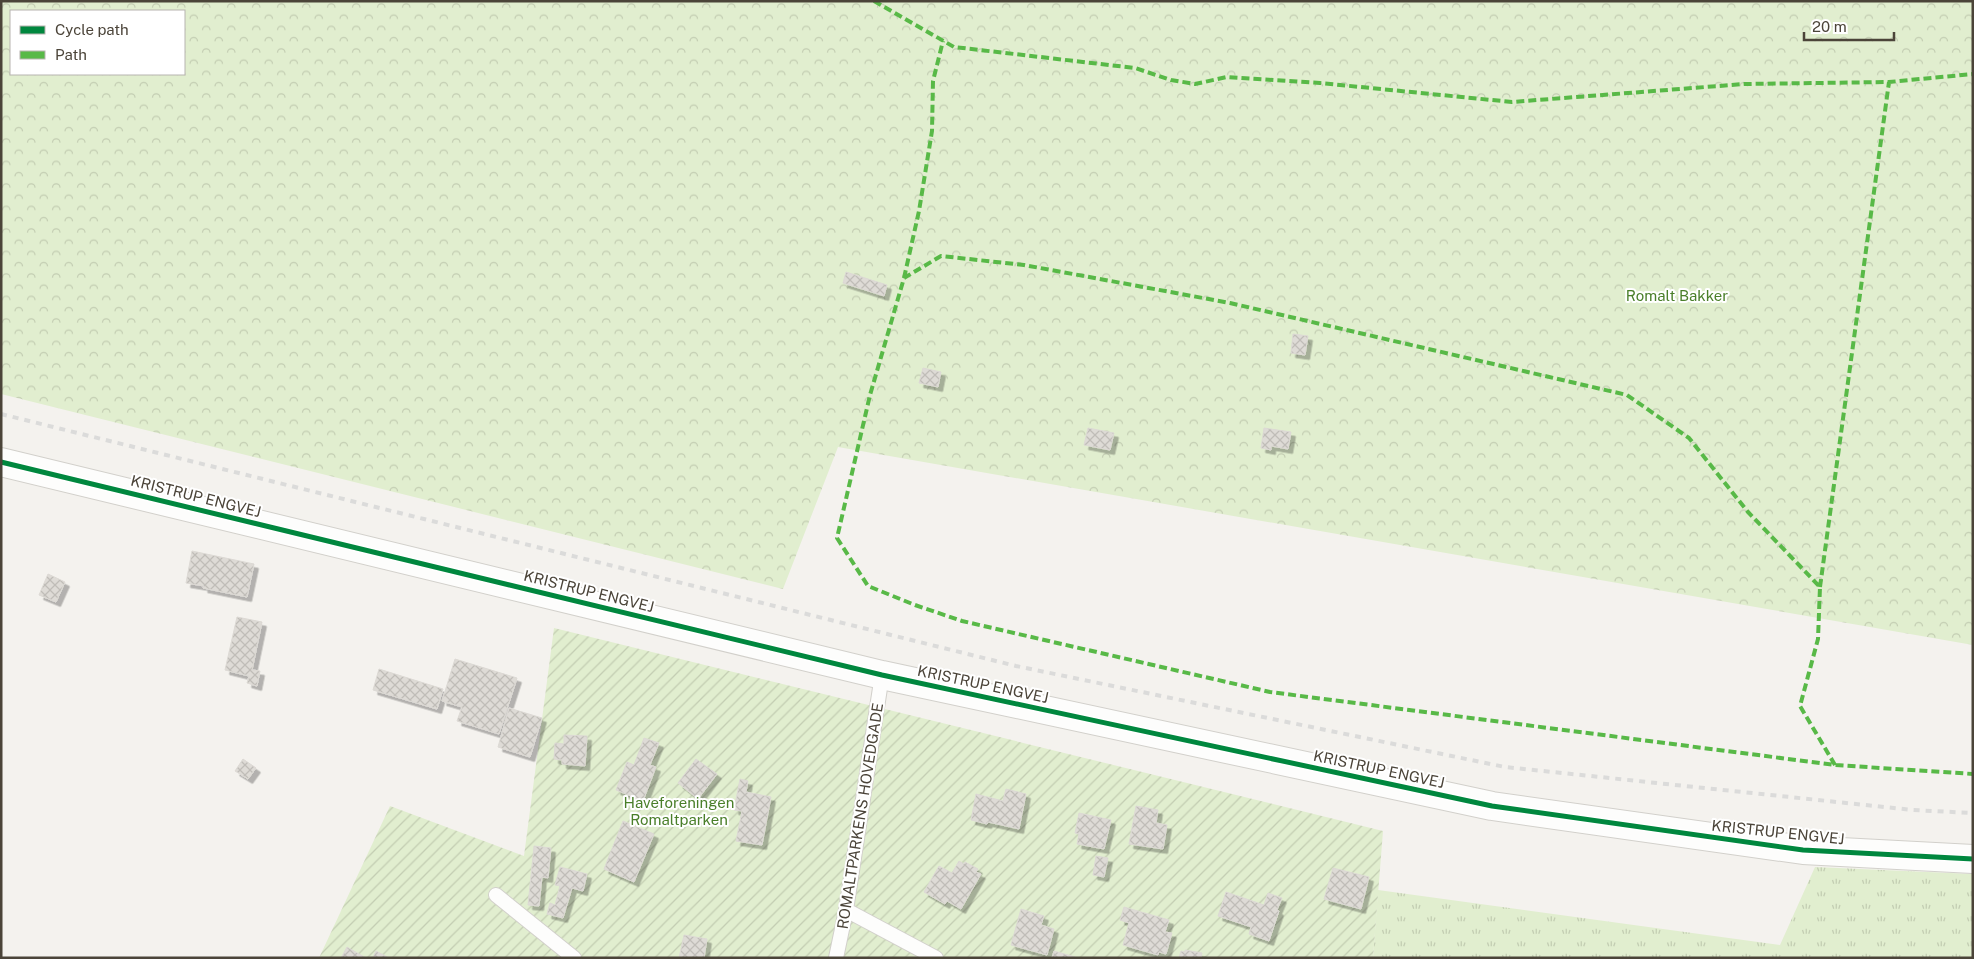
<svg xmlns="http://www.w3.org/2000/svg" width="1974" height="959" viewBox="0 0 1974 959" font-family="'Public Sans',sans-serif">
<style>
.grass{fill:url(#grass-tufts)}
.forest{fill:url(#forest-crowns);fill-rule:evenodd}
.garden{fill:url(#garden-furrows)}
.building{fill:url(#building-cross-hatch);stroke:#dcd9d4;filter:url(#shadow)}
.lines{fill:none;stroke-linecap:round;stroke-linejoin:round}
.service-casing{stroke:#d2d0cb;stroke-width:16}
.minor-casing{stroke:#d2d0cb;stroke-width:30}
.service{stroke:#fdfdfc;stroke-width:14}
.minor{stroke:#fdfdfc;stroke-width:28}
.rail{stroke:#dbdbda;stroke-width:4;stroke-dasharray:6 6;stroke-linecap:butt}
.quiet{stroke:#58b947;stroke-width:4;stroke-dasharray:8 4;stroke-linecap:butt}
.cycleway-casing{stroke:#fff;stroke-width:8}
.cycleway{stroke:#00873e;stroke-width:5}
.labels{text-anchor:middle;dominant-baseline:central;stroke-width:4;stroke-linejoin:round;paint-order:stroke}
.park-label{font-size:15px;fill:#4a7f2a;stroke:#fff}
.street-label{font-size:15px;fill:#4b4439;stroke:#fff}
</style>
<defs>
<pattern id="grass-tufts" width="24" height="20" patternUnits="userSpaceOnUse" patternTransform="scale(1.25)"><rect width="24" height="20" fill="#e1eecf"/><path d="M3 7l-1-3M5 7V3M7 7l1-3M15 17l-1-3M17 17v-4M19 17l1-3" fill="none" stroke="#c3cdb2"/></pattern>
<pattern id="forest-crowns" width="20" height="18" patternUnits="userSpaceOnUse" patternTransform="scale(1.25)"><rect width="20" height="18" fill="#e1eecf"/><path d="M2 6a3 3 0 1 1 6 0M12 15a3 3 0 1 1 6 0" fill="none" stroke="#c3cdb2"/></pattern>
<pattern id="garden-furrows" width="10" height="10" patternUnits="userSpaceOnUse" patternTransform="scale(1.25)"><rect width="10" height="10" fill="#e1eecf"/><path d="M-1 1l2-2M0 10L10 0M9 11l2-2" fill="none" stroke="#c3cdb2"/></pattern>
<pattern id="building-cross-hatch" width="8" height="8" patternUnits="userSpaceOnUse" patternTransform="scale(1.25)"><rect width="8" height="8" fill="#dedbd6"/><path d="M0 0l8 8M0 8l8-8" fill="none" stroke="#c0bdb8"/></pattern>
<filter id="shadow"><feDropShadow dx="4.5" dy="4.5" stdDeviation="0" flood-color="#0004"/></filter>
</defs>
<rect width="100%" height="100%" fill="#f4f2ee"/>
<path class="grass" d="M1815 867 1973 874V958H1373L1378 890 1780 945Z"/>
<path class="forest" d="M1 1H1973V645L838 447 783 589 1 394ZM11 11H184V74H11Z"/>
<path class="garden" d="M554 628 1383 831 1373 958H319L390 806 524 856Z"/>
<path class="building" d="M846 272 887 285 884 296 843 283Z
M1293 334 1308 336 1305 355 1291 353Z
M923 368 941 372 938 387 919 383Z
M1088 428 1114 433 1110 450 1084 445Z
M1264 428 1291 432 1288 449 1271 446V450L1261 448Z
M192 551 254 564 247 597 203 588 204 586 186 583Z
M48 574 65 582 56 602 39 595Z
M237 617 262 622 252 670 260 671 257 686 247 683 249 676 225 670Z
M455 659 517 678 499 734 457 721 462 707 442 701Z
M379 669 443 689 437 709 373 690Z
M509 708 542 718 530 757 498 747Z
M564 735 587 736 585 766 562 764V760L554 759 555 743 564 744Z
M644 738 659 743 650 765 656 767 643 801 616 790 627 762 634 765Z
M243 759 256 768 248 779 235 771Z
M696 759 717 774 698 799 678 783Z
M740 779 748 781 746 792 771 797 762 845 736 841 742 811 734 810Z
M1006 789 1026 794 1019 829 988 822 987 824 971 820 976 794 1003 801Z
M1136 806 1158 810 1156 823 1167 825 1163 849 1129 844Z
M1079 813 1111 820 1104 849 1077 844 1079 834 1075 833Z
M623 821 654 834 634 882 604 869Z
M534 846 551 848 548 878 542 877 539 906 528 905Z
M1096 856 1108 858 1104 877 1093 875Z
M959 861 964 864 965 862 978 869 976 872 981 874 961 909 947 901 945 904 924 892 939 866 952 873Z
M560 867 587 874 583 891 572 888 563 918 547 914 550 903 555 905 560 886 555 885Z
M1333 868 1369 877 1361 909 1324 899Z
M1226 892 1264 905 1268 893 1282 898 1277 910 1279 911 1269 941 1249 934 1251 927 1218 916Z
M1124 907 1169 920 1165 932 1172 933 1166 954 1159 952 1158 955 1123 945 1129 923 1120 920Z
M1021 909 1044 916 1041 925 1054 929 1047 955 1011 945Z
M684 935 707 939 704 958H679Z
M347 947 366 958H341Z
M1185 950 1202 953 1201 958H1179L1181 951 1185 952Z
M376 951 389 958H367L373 957Z
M1054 951 1075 957V958H1052Z"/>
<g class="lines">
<g class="service-casing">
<path id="service" d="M496 895 574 958
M846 910 936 958
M836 958 846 910 882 675"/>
</g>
<g class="minor-casing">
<path id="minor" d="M1 462 882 675 1492 806 1803 850 1973 859"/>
</g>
<use href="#service" class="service"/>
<use href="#minor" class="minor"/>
<path class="rail" d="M1 414 1016 666 1505 767 1913 810 1973 813"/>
<path class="quiet" d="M874 1 954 47 1135 68 1171 80 1195 84 1227 77 1320 83 1512 102 1744 84 1889 82 1973 74
M904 278 919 211 932 131 933 81 943 41
M1820 587 1889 82
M1835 765 1800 706 1818 639 1820 587 1748 512 1689 438 1627 395 1230 303 1024 265 941 256 904 278 870 395 837 538 868 586 915 605 962 621 1270 692 1835 765 1973 774"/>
<g class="cycleway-casing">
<path id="cycleway" d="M1 462 882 675 1492 806 1803 850 1973 859"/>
</g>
<use href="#cycleway" class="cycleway"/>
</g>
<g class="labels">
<g class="park-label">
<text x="1677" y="295">Romalt Bakker</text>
<text x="679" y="802">Haveforeningen<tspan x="679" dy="17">Romaltparken</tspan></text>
</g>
<g class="street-label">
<text transform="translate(196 496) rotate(14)">KRISTRUP ENGVEJ</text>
<text transform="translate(589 591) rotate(14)">KRISTRUP ENGVEJ</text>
<text transform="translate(983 684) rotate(12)">KRISTRUP ENGVEJ</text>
<text transform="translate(1379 769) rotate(12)">KRISTRUP ENGVEJ</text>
<text transform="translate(860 816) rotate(-81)">ROMALTPARKENS HOVEDGADE</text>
<text transform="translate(1778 832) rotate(6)">KRISTRUP ENGVEJ</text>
</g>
</g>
<rect width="1974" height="959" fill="none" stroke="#4b4439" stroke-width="5"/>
<rect x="10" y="10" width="175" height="65" fill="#ffffff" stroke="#b7b4b0"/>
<rect x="20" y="26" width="25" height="8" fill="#00873e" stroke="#b7b4b0"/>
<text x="55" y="35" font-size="15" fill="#4b4439">Cycle path</text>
<rect x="20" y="51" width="25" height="8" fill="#58b947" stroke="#b7b4b0"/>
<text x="55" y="60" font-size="15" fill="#4b4439">Path</text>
<path d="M1804 32v8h90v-8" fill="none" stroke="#4b4439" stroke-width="2.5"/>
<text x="1812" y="32" font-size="15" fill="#4b4439" stroke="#ffffff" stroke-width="4" paint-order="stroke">20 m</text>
</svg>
